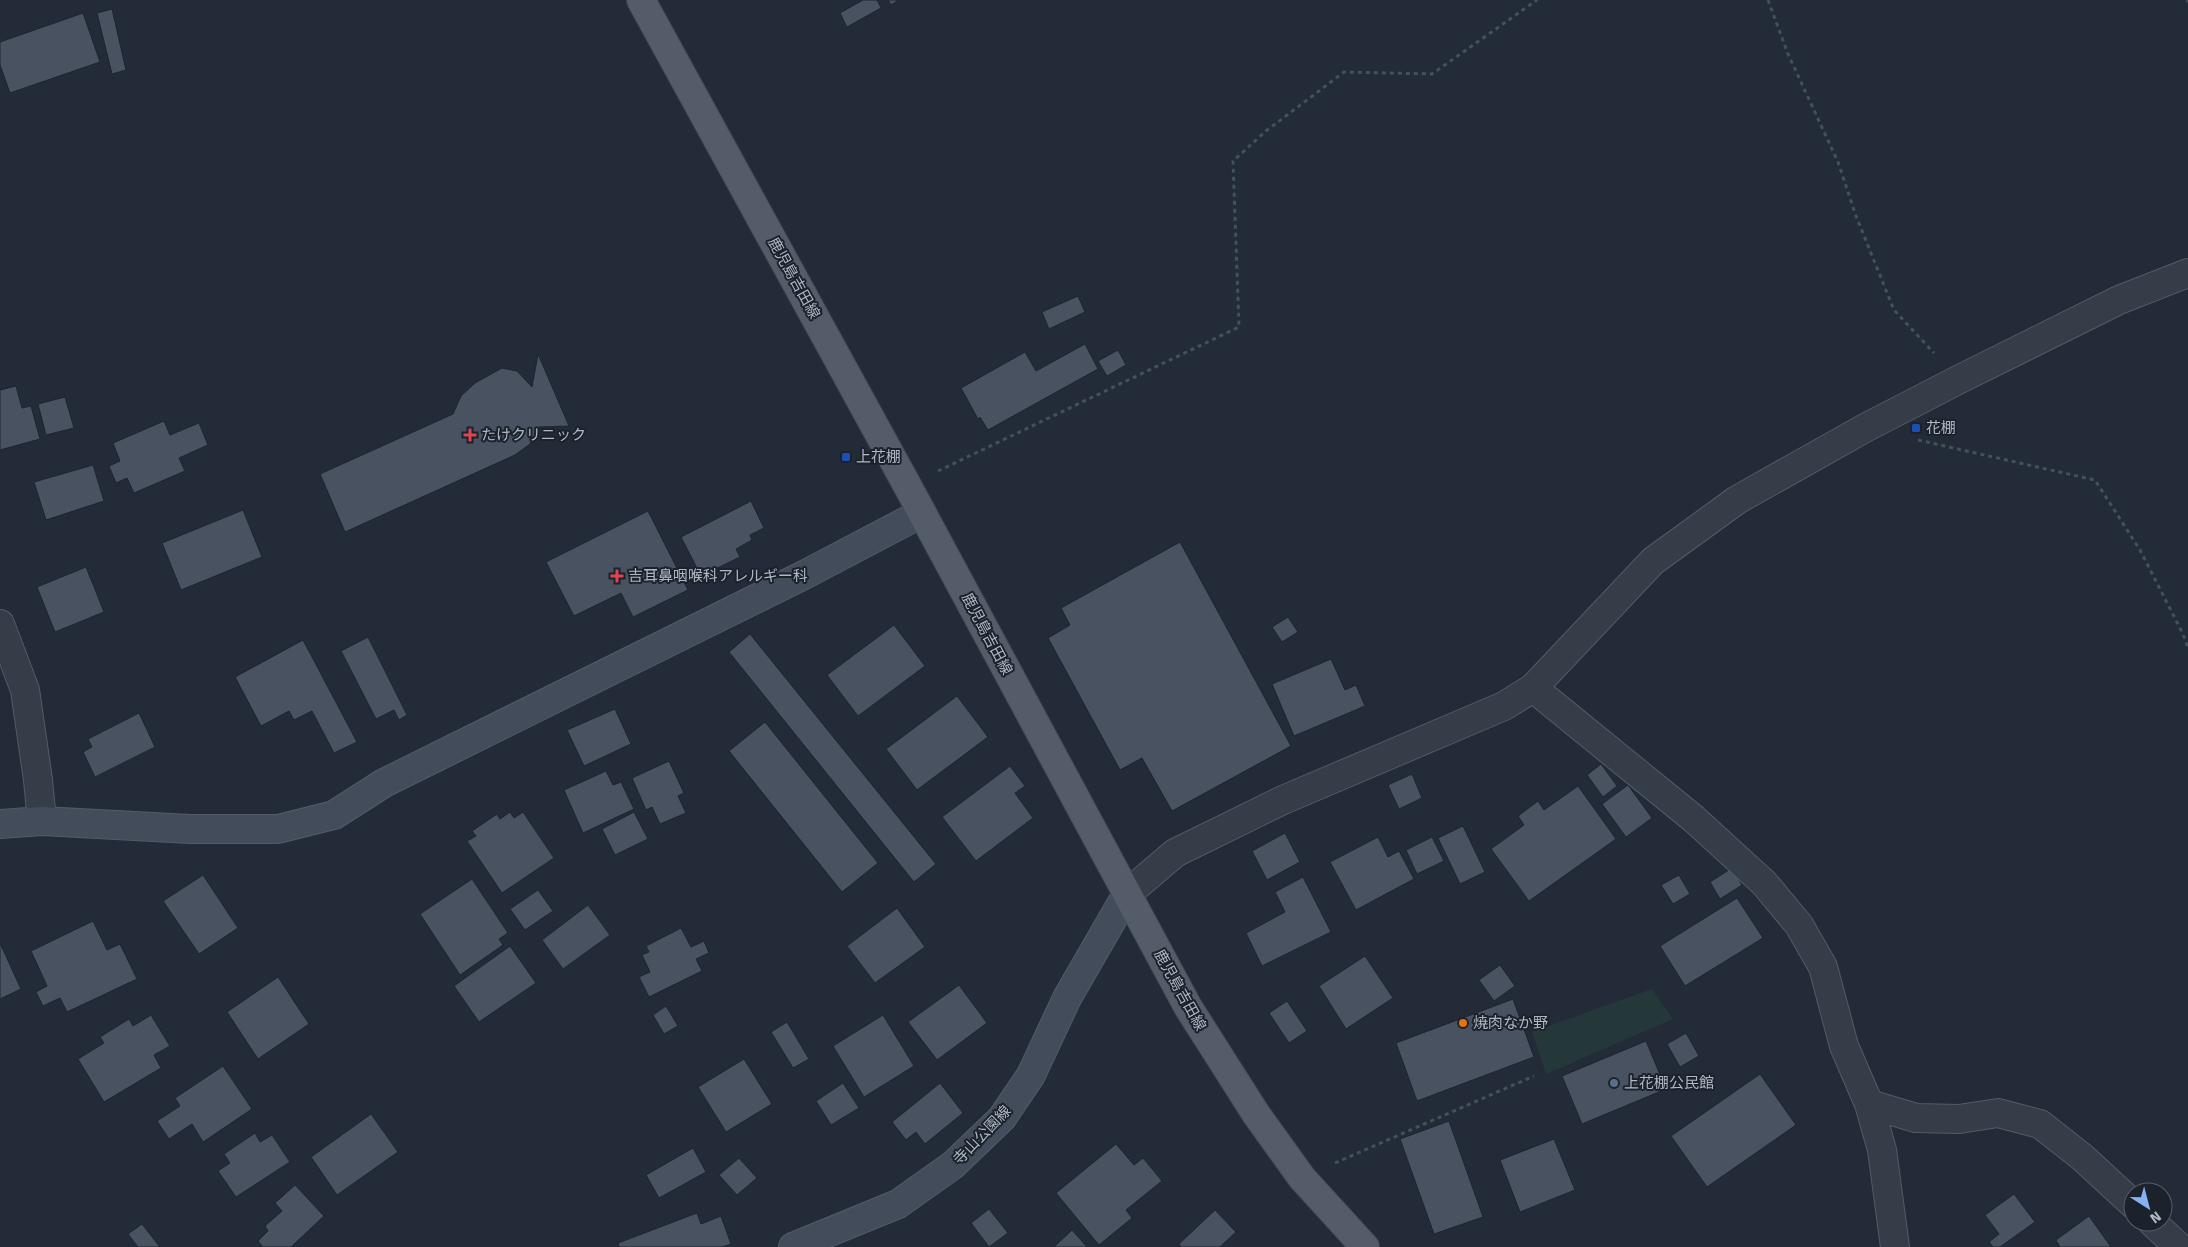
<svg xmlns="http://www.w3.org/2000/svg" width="2188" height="1247" viewBox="0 0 2188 1247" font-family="'Fira Sans','Noto Sans JP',sans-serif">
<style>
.green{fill:#253839}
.building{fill:#485261;stroke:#1d242f}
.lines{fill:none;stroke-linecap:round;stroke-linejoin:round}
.street-casing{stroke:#535b66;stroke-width:30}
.secondary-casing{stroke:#535b66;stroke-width:30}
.primary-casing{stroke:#3f4651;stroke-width:30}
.path{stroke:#415356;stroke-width:3;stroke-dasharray:4 4;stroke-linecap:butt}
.street{stroke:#353d48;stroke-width:28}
.secondary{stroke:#434c5b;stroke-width:28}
.primary{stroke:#535c68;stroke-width:28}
.transit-dot{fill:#1a4fb4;stroke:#1b222c;stroke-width:2}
.health-dot{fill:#e0444e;stroke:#1b222c;stroke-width:2}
.food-dot{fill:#e8710a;stroke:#1b222c;stroke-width:2}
.service-dot{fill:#5c6f8a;stroke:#1b222c;stroke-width:2}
.labels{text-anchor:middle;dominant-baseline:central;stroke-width:4;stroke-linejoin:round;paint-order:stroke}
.street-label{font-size:15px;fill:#b0b8c4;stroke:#1b222c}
.poi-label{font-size:15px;fill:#b0b8c4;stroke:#1b222c;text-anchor:start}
</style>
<rect width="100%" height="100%" fill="#222b37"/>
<path class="green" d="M1652 989 1673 1019 1546 1074 1532 1032Z"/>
<path class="building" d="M863 0H877L881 8 847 27 840 13Z
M888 0H899L891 5Z
M112 9 126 70 112 74 97 13Z
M83 13 100 62 10 93 0 65V42Z
M1078 296 1085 312 1049 329 1042 312Z
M1085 344 1098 369 988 430 980 417 978 419 961 388 1025 352 1036 371Z
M1118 350 1126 365 1107 376 1098 361Z
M538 354 569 426 539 427 530 444 515 455 345 532 320 474 453 414 461 396 475 383 502 368 517 371 532 387Z
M16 386 22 408 31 406 40 439 0 450V390Z
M65 397 74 428 46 435 38 404Z
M164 421 170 435 199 423 208 445 179 458 185 471 134 493 127 478 116 483 109 466 120 461 113 443Z
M93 465 104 501 46 520 34 482Z
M751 501 764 528 750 535 752 540 736 549 740 557 701 576 681 537Z
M243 510 262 557 181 590 162 543Z
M648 511 688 590 633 617 621 593 574 616 546 562Z
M1180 542 1291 746 1172 811 1142 758 1120 770 1048 638 1070 625 1061 608Z
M86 567 104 612 55 632 37 587Z
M1288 617 1298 632 1282 642 1272 627Z
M894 625 925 666 858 716 827 675Z
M750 634 936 864 914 882 729 652Z
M368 637 407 715 399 720 394 710 376 719 341 651Z
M303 640 357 742 334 753 312 711 294 720 289 711 261 726 235 677Z
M1331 659 1345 690 1356 685 1365 706 1294 736 1272 684Z
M957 696 988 737 917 790 886 749Z
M615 709 631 744 584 766 567 730Z
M139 713 155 747 95 777 83 752 92 747 88 739Z
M765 722 878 863 842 892 729 751Z
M669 761 684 793 678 796 686 813 660 824 652 807 646 810 632 778Z
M1601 764 1617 786 1603 797 1587 775Z
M1010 766 1025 786 1015 793 1033 818 976 861 942 817Z
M606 771 613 785 621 782 634 809 583 833 564 790Z
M1412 774 1422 798 1399 809 1388 785Z
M1628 785 1652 818 1626 837 1602 804Z
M1578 786 1616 839 1529 901 1491 849 1524 825 1518 816 1538 801 1544 810Z
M510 812 514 818 523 812 554 858 502 893 467 841 476 836 472 831 497 814 500 819Z
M634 812 648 839 615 855 602 829Z
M1463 826 1485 872 1460 884 1438 838Z
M1285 833 1300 862 1267 880 1252 851Z
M1378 837 1388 857 1399 851 1414 879 1356 910 1330 862Z
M1432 837 1444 861 1417 874 1406 850Z
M1732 868 1742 885 1720 899 1710 882Z
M203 875 238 928 199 954 163 901Z
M1679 875 1690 894 1673 904 1661 885Z
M1303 877 1331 932 1262 966 1246 933 1285 912 1275 892Z
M472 879 508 933 499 939 503 945 460 975 420 914Z
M538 890 553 911 525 930 510 909Z
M1737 898 1763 938 1685 986 1660 946Z
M588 905 610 935 563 969 542 940Z
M897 908 925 947 875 983 847 946Z
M93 921 107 950 120 944 137 979 67 1012 60 998 43 1006 36 992 47 986 31 951Z
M681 928 691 947 704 941 709 953 696 959 702 971 649 997 639 977 650 972 642 955 649 952 646 946Z
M0 943 21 989 0 999Z
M510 946 536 983 479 1022 454 986Z
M1365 956 1393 998 1346 1029 1319 986Z
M1500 965 1515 986 1494 1001 1479 980Z
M278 977 309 1024 258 1059 227 1012Z
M959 985 987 1023 937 1060 908 1022Z
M1513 999 1534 1057 1417 1101 1396 1043Z
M1287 1001 1307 1031 1289 1043 1269 1013Z
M666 1006 678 1026 664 1034 653 1015Z
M151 1015 170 1046 154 1055 161 1068 104 1102 78 1059 104 1043 100 1037 129 1019 133 1026Z
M883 1015 914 1066 864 1097 833 1046Z
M787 1022 809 1059 793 1068 771 1032Z
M1686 1033 1699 1056 1680 1067 1667 1044Z
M1646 1041 1666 1089 1582 1124 1562 1076Z
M744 1059 772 1104 726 1132 698 1087Z
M223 1066 252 1109 203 1142 192 1124 169 1139 157 1121 180 1106 175 1098Z
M1760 1074 1796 1125 1707 1187 1671 1136Z
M843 1083 859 1108 831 1125 816 1101Z
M940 1083 963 1113 925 1144 916 1132 906 1140 892 1122Z
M371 1114 398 1152 337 1195 311 1157Z
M1449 1121 1483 1217 1434 1234 1400 1139Z
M255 1133 260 1142 272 1135 290 1162 236 1197 218 1171 230 1163 224 1154Z
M1554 1139 1575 1190 1520 1212 1500 1160Z
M1116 1144 1134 1165 1143 1158 1162 1181 1126 1210 1132 1218 1099 1245 1056 1193Z
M693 1148 706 1172 659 1198 646 1175Z
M739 1158 757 1178 737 1195 719 1175Z
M295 1185 324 1216 291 1247H263L258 1241 268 1231 265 1226 282 1211 275 1203Z
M2014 1194 2035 1222 2000 1247H1993L1989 1242 1999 1234 1985 1215Z
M989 1209 1008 1233 989 1247 971 1223Z
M1215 1210 1236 1232 1220 1247H1181L1179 1244Z
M697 1213 701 1224 721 1216 731 1244 722 1247H619L618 1243Z
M2089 1216 2111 1247H2060L2056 1240Z
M142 1224 160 1247H138L128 1234Z
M1072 1230 1087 1247H1054Z"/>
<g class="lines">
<g class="street-casing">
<path id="street" d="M0 624 25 690 38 780 42 821
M1533 688 1694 819 1764 883 1799 925 1823 967 1844 1046 1869 1104 1882 1150 1895 1247
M1127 894 1175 853 1283 800 1504 706 1533 688 1653 561 1737 500 1865 428 1958 380 2119 300 2188 273
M1869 1104 1916 1118 1959 1119 1998 1113 2040 1124 2082 1157 2133 1204
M2152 1222 2179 1247"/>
</g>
<g class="secondary-casing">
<path id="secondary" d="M0 824 42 821 190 829H278L334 815 384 783 804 575 922 513
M793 1247 898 1204 953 1165 1002 1118 1031 1075 1067 998 1127 894"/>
</g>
<g class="primary-casing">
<path id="primary" d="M641 0 907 485 1188 1007 1256 1114 1302 1178 1365 1247"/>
</g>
<path class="path" d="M1768 0 1788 54 1838 162 1856 216 1894 310 1934 353
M2187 0 2188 2
M1918 440 2095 480 2140 550 2183 634 2188 648
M938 471 1239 327 1233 161 1266 131 1344 72 1432 74 1537 0
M1335 1163 1534 1076"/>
<use href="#street" class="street"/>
<use href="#secondary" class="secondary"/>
<use href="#primary" class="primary"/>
</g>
<g class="transit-dot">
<rect x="1911" y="423" width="10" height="10" rx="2.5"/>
<rect x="841" y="452" width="10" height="10" rx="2.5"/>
</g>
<g class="health-dot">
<path d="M467.5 427.5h5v5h5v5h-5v5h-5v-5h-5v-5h5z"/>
<path d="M614.5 568.5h5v5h5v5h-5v5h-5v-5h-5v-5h5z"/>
</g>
<circle class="food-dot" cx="1463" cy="1023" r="5"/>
<circle class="service-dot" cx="1614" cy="1083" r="5"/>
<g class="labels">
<g class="street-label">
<text transform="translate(794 278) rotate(61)">鹿児島吉田線</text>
<text transform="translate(987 634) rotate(62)">鹿児島吉田線</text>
<text transform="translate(1180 990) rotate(61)">鹿児島吉田線</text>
<text transform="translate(982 1135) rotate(-46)">寺山公園線</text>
</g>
<g class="poi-label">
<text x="1926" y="428">花棚</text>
<text x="481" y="435">たけクリニック</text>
<text x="856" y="457">上花棚</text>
<text x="628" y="576">吉耳鼻咽喉科アレルギー科</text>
<text x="1473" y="1023">焼肉なか野</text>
<text x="1624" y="1083">上花棚公民館</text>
</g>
</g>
<g transform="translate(2148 1207) rotate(144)"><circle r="24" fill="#1b222c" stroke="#575e69"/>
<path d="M0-4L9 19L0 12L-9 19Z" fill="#87b1f2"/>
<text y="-8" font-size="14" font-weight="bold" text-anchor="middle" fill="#b0b8c4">N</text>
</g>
</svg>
